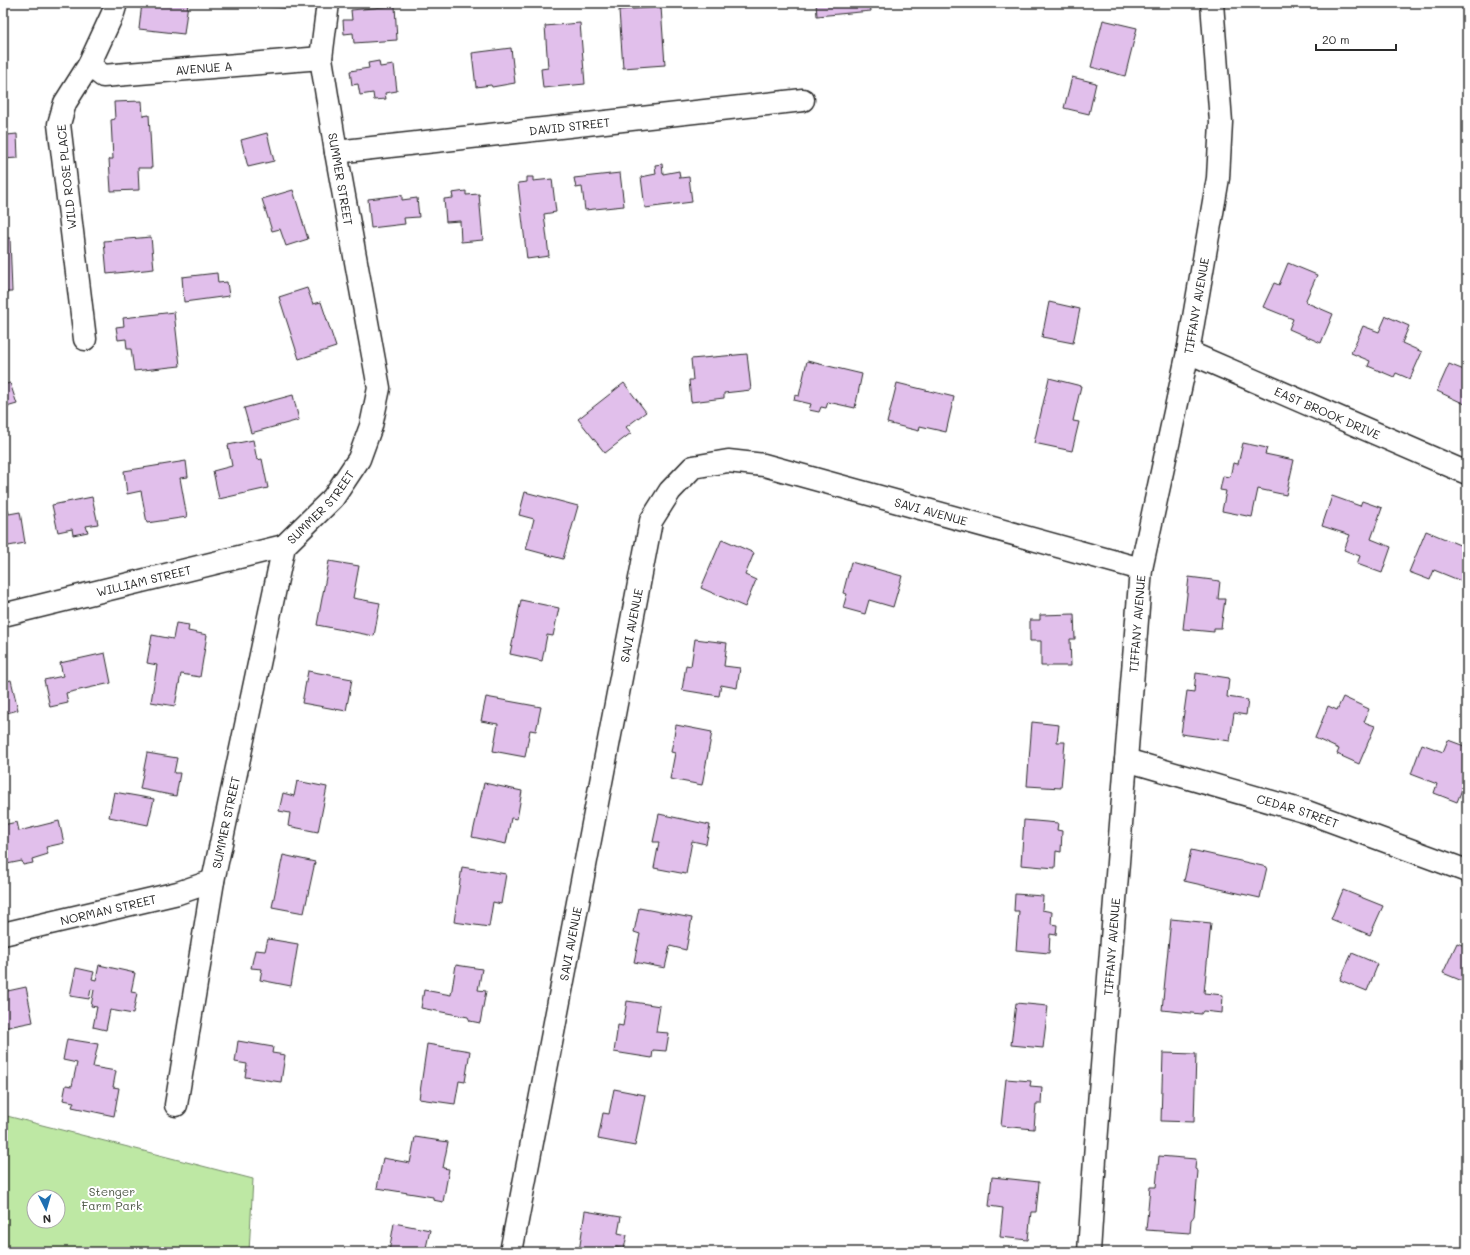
<svg xmlns="http://www.w3.org/2000/svg" width="1470" height="1255" viewBox="0 0 1470 1255" font-family="Mali,sans-serif">
<style>
.green{fill:#bee8a4;stroke:#748a68;fill-rule:evenodd}
.building{fill:#e1bfeb;stroke:#2b2b2b}
.lines{fill:none;stroke-linecap:round;stroke-linejoin:round}
.minor-casing{stroke:#2b2b2b;stroke-width:25}
.minor{stroke:#fff;stroke-width:22}
.labels{text-anchor:middle;dominant-baseline:central;stroke-width:4;stroke-linejoin:round;paint-order:stroke}
.street-label{font-size:12px;fill:#2b2b2b;stroke:#fff}
.park-label{font-size:12px;fill:#505a49;stroke:#fff}
</style>
<rect width="100%" height="100%" fill="#fff"/>
<filter id="ink" filterUnits="userSpaceOnUse"><feTurbulence type="fractalNoise" baseFrequency=".025" numOctaves="2"/><feDisplacementMap in="SourceGraphic" scale="8" xChannelSelector="R" yChannelSelector="G"/><feConvolveMatrix kernelMatrix="1 2 1 2 8 2 1 2 1" color-interpolation-filters="sRGB"/></filter>
<g filter="url(#ink)">
<path class="green" d="M3 1115 253 1179 249 1252H3ZM34 1197H58V1221H34Z"/>
<path class="building" d="M142 3H188L184 34 139 29Z
M222 3H285V8Z
M816 3H870L871 11 817 16Z
M395 6 397 40 354 43 353 33 344 34 343 20H352L351 10Z
M661 7 665 65 623 68 619 10Z
M1103 20 1137 28 1125 76 1091 67Z
M580 23 585 84 543 88 541 69 548 68 545 26Z
M511 48 515 83 492 87 491 85 476 87 472 53Z
M379 61 380 67 394 65 397 91 385 93 386 99 374 100 373 93 360 95 358 84 352 85 350 71 369 68 368 63Z
M1072 77 1096 83 1089 114 1064 108Z
M142 101 143 116 149 115 152 168H138L139 190 111 191 109 159H113L111 120 115 119 114 102Z
M3 128H6L7 135 17 134 18 158 3 159Z
M267 133 274 161 248 167 241 140Z
M662 164 663 174 679 171 680 178 689 177 692 202 645 208 641 177 656 174 655 165Z
M620 173 624 206 585 210 582 187 576 188 574 178Z
M527 177H533V181L552 179 556 212 544 214 549 256 527 259 518 183 527 182Z
M293 190 308 239 286 246 280 229 272 231 262 199Z
M466 191V195L479 194 483 240 461 242 460 221 446 222 444 199 453 198 452 193Z
M402 195V200L417 198 419 217 404 218 405 224 371 228 368 199Z
M151 237 154 269 107 274 104 241Z
M3 238H10L12 292H3Z
M1288 263 1317 275 1305 302 1333 314 1321 343 1289 329 1293 319 1263 307 1274 283 1279 285Z
M217 273 218 283 227 282 229 296 184 302 182 277Z
M307 288 313 304 321 302 336 347 299 359 279 297Z
M1049 302 1080 309 1073 343 1042 337Z
M174 312 180 366 134 371 131 349H127L126 339 118 340 116 327 124 326 123 318Z
M1386 316 1409 326 1402 343 1422 352 1410 379 1396 373 1394 377 1368 366 1370 361 1351 353 1363 326 1379 332Z
M747 354 751 390 724 393V398L691 402 689 380H693L691 359Z
M807 361 862 374 855 408 828 402 826 408 821 407 819 412 809 410 811 404 794 400 795 395 799 396Z
M1449 364 1464 370 1467 365V405L1437 391Z
M1049 378 1081 386 1073 421 1079 422 1072 451 1034 443Z
M10 383 17 404 3 408V385Z
M624 383 646 412 626 427 631 433 605 453 578 419Z
M897 383 954 397 946 432 920 426 919 431 887 423Z
M293 395 299 420 251 433 244 408Z
M253 440 257 460 262 459 268 488 219 499 213 471 232 466 228 445Z
M1243 443 1267 448 1265 454 1294 460 1286 495 1258 489 1252 517 1222 511 1226 491 1220 490 1223 476 1230 477 1233 463 1238 464Z
M186 461 188 477 180 478 187 517 147 523 141 491 127 494 124 471Z
M525 492 578 506 563 559 526 549 534 519 519 515Z
M1332 496 1360 506 1362 501 1382 508 1371 539 1391 547 1382 573 1357 564 1360 556 1344 550 1350 535 1322 526Z
M92 497 98 524 86 526 88 532 73 535 72 529 58 532 52 505Z
M8 509 9 514 20 512 25 543 3 547V510Z
M1426 531 1467 548V568L1461 581 1434 570 1430 580 1409 572Z
M722 539 754 553 745 575 756 580 745 607 701 588Z
M329 561 359 566 353 598 380 603 374 636 317 625Z
M851 562 902 576 893 607 869 600 865 614 843 608 847 594 843 593Z
M1189 577 1220 581 1218 599H1225L1221 628H1214V632L1183 629Z
M521 600 559 608 553 636 547 635 542 661 510 654Z
M1074 614 1075 639H1070L1071 666H1041V641H1030V620H1040V615Z
M176 623 189 625 188 631 207 635 200 677 181 674 175 706 151 702 157 665 147 663 152 635 173 639Z
M695 639 727 643 724 666 740 668 737 688 721 685 719 696 682 690 686 665 691 666Z
M105 653 111 683 66 693 68 703 50 707 44 680 63 676 60 663Z
M308 671 352 679 346 711 302 703Z
M1196 673 1229 678 1227 697 1248 700 1246 715 1234 713 1230 741 1181 734 1187 691 1194 692Z
M11 680 18 710 3 714V682Z
M486 697 541 707 536 731 530 730 525 757 493 751 498 724 481 721Z
M1343 697 1369 709 1364 722 1375 726 1359 764 1337 754 1339 749 1315 738 1328 706 1337 710Z
M1032 722 1059 725 1057 742H1065L1061 788 1027 786Z
M676 725 712 732 702 785 670 779 675 753 671 752Z
M1448 740 1467 747V777L1457 802 1434 793 1437 784 1411 774 1422 744 1443 752Z
M147 753 177 758 174 773H180L176 796 140 789Z
M297 781 327 787 318 832 288 826 290 813 279 811 283 793 294 796Z
M484 783 522 791 517 819 511 818 506 844 472 837Z
M114 792 154 799 148 825 109 817Z
M659 814 710 825 706 844 692 841 686 874 654 868 659 842H653Z
M1024 820 1058 823 1057 830 1062 831 1061 852 1056 851 1055 868 1021 865Z
M59 821 64 843 46 847 48 854 32 859 33 863 23 865 22 861 7 864 3 845V825L17 822 19 831Z
M1191 850 1267 867 1260 898 1184 881Z
M283 855 315 862 304 913 272 907Z
M462 867 506 874 501 904 493 902 489 927 454 922Z
M1343 890 1383 906 1370 935 1331 919Z
M1015 894 1043 896 1042 910 1052 912 1051 924 1057 925 1056 935 1050 934 1049 953 1016 950 1019 911H1014Z
M639 908 692 918 686 950 670 946 665 968 634 962 640 934 634 932Z
M1171 919 1211 923 1204 993 1223 995 1222 1013 1203 1011 1201 1014 1162 1010Z
M268 939 298 944 291 986 260 980 262 969 251 968 255 950 265 951Z
M1457 943 1467 947V983L1443 973Z
M1352 953 1378 964 1367 991 1340 980Z
M99 965 135 973 131 992 137 993 133 1014 110 1010 106 1030 93 1027 97 1007 91 1006 94 990 91 989 89 999 70 996 76 968 94 972 92 979 96 980Z
M456 965 482 969 478 990 486 991 480 1023 470 1021 468 1017 421 1008 424 990 451 995Z
M26 987 33 1022 3 1028V992Z
M627 1001 660 1006 656 1032 669 1033 666 1051 653 1050 652 1058 614 1052 618 1025 623 1026Z
M1016 1003 1048 1006 1043 1048 1011 1045Z
M67 1039 98 1044 93 1067 116 1071 113 1087 119 1088 114 1116 72 1107 74 1102 63 1100 66 1085 72 1086 77 1063 63 1060Z
M238 1041 273 1047 272 1053 285 1055 281 1082 245 1077 247 1064 235 1062Z
M427 1044 470 1051 465 1082 459 1081 455 1104 419 1099Z
M1163 1053 1196 1054 1194 1122 1161 1121Z
M1006 1079 1031 1081 1030 1086 1042 1087 1041 1104H1036L1034 1129 1001 1126Z
M614 1089 645 1095 635 1146 598 1139 603 1113 609 1114Z
M415 1137 448 1142 443 1168 449 1169 443 1202 433 1200V1197L377 1188 383 1158 410 1163Z
M1159 1156 1196 1159 1195 1169 1198 1171 1194 1216 1191 1220 1190 1233 1146 1230 1150 1187H1156Z
M992 1177 1039 1182 1036 1212H1031L1028 1240 1000 1237 1003 1208 989 1206Z
M585 1211 621 1217 618 1233 627 1235 624 1249 616 1247 615 1252H579Z
M394 1223 430 1230 425 1252H389Z"/>
<g class="lines">
<g class="minor-casing">
<g id="minor">
<path id="s1" d="M89 65 103 76 321 58"/>
<path id="s2" d="M336 152 803 100"/>
<path d="M85 339 59 124 65 103 89 65 113 13 116 3"/>
<path id="s3" d="M1188 352 1467 473"/>
<path id="s4" d="M3 615 284 546"/>
<path id="s5" d="M1126 760 1307 812 1467 871"/>
<path id="s6" d="M3 934 178 893 213 881"/>
<path id="s7" d="M176 1105 213 881 284 546 333 498 359 459 371 426 379 388 336 152 321 58 328 3"/>
<path id="s8" d="M511 1252 651 521 670 491 693 467 728 461 764 465 1141 569"/>
<path id="s9" d="M1089 1252 1096 1143 1141 569 1188 352 1218 178 1221 122 1212 3"/>
</g>
</g>
<use href="#minor" class="minor"/>
</g>
</g>
<g class="labels">
<g class="street-label">
<text stroke="none"><textPath href="#s1" startOffset="119">AVENUE A</textPath></text>
<text stroke="none"><textPath href="#s2" startOffset="235">DAVID STREET</textPath></text>
<text transform="translate(66 177) rotate(-96)">WILD ROSE PLACE</text>
<text transform="translate(341 179) rotate(80)">SUMMER STREET</text>
<text stroke="none"><textPath href="#s9" startOffset="954">TIFFANY AVENUE</textPath></text>
<text stroke="none"><textPath href="#s3" startOffset="152">EAST BROOK DRIVE</textPath></text>
<text stroke="none"><textPath href="#s7" startOffset="623">SUMMER STREET</textPath></text>
<text stroke="none"><textPath href="#s8" startOffset="1058">SAVI AVENUE</textPath></text>
<text stroke="none"><textPath href="#s4" startOffset="145">WILLIAM STREET</textPath></text>
<text stroke="none"><textPath href="#s9" startOffset="630">TIFFANY AVENUE</textPath></text>
<text stroke="none"><textPath href="#s8" startOffset="638">SAVI AVENUE</textPath></text>
<text stroke="none"><textPath href="#s5" startOffset="179">CEDAR STREET</textPath></text>
<text stroke="none"><textPath href="#s7" startOffset="287">SUMMER STREET</textPath></text>
<text stroke="none"><textPath href="#s6" startOffset="108">NORMAN STREET</textPath></text>
<text stroke="none"><textPath href="#s8" startOffset="314">SAVI AVENUE</textPath></text>
<text stroke="none"><textPath href="#s9" startOffset="306">TIFFANY AVENUE</textPath></text>
</g>
<g class="park-label">
<text x="112" y="1191">Stenger<tspan x="112" dy="14">Farm Park</tspan></text>
</g>
</g>
<rect width="1470" height="1255" fill="none" stroke="#fff" stroke-width="16"/>
<rect x="8" y="8" width="1454" height="1239" fill="none" stroke="#2b2b2b" stroke-width="1.5" filter="url(#ink)"/>
<g transform="translate(46 1209) rotate(175)"><circle r="19" fill="#ffffff" stroke="#aaaaaa"/>
<path d="M0-3L7 15L0 10L-7 15Z" fill="#1f6fb2"/>
<text y="-6" font-size="11" font-weight="bold" text-anchor="middle" fill="#2b2b2b">N</text>
</g>
<path d="M1316 44v6h80v-6" fill="none" stroke="#2b2b2b" stroke-width="2"/>
<text x="1322" y="44" font-size="12" fill="#2b2b2b" stroke="#ffffff" stroke-width="3" paint-order="stroke">20 m</text>
</svg>
